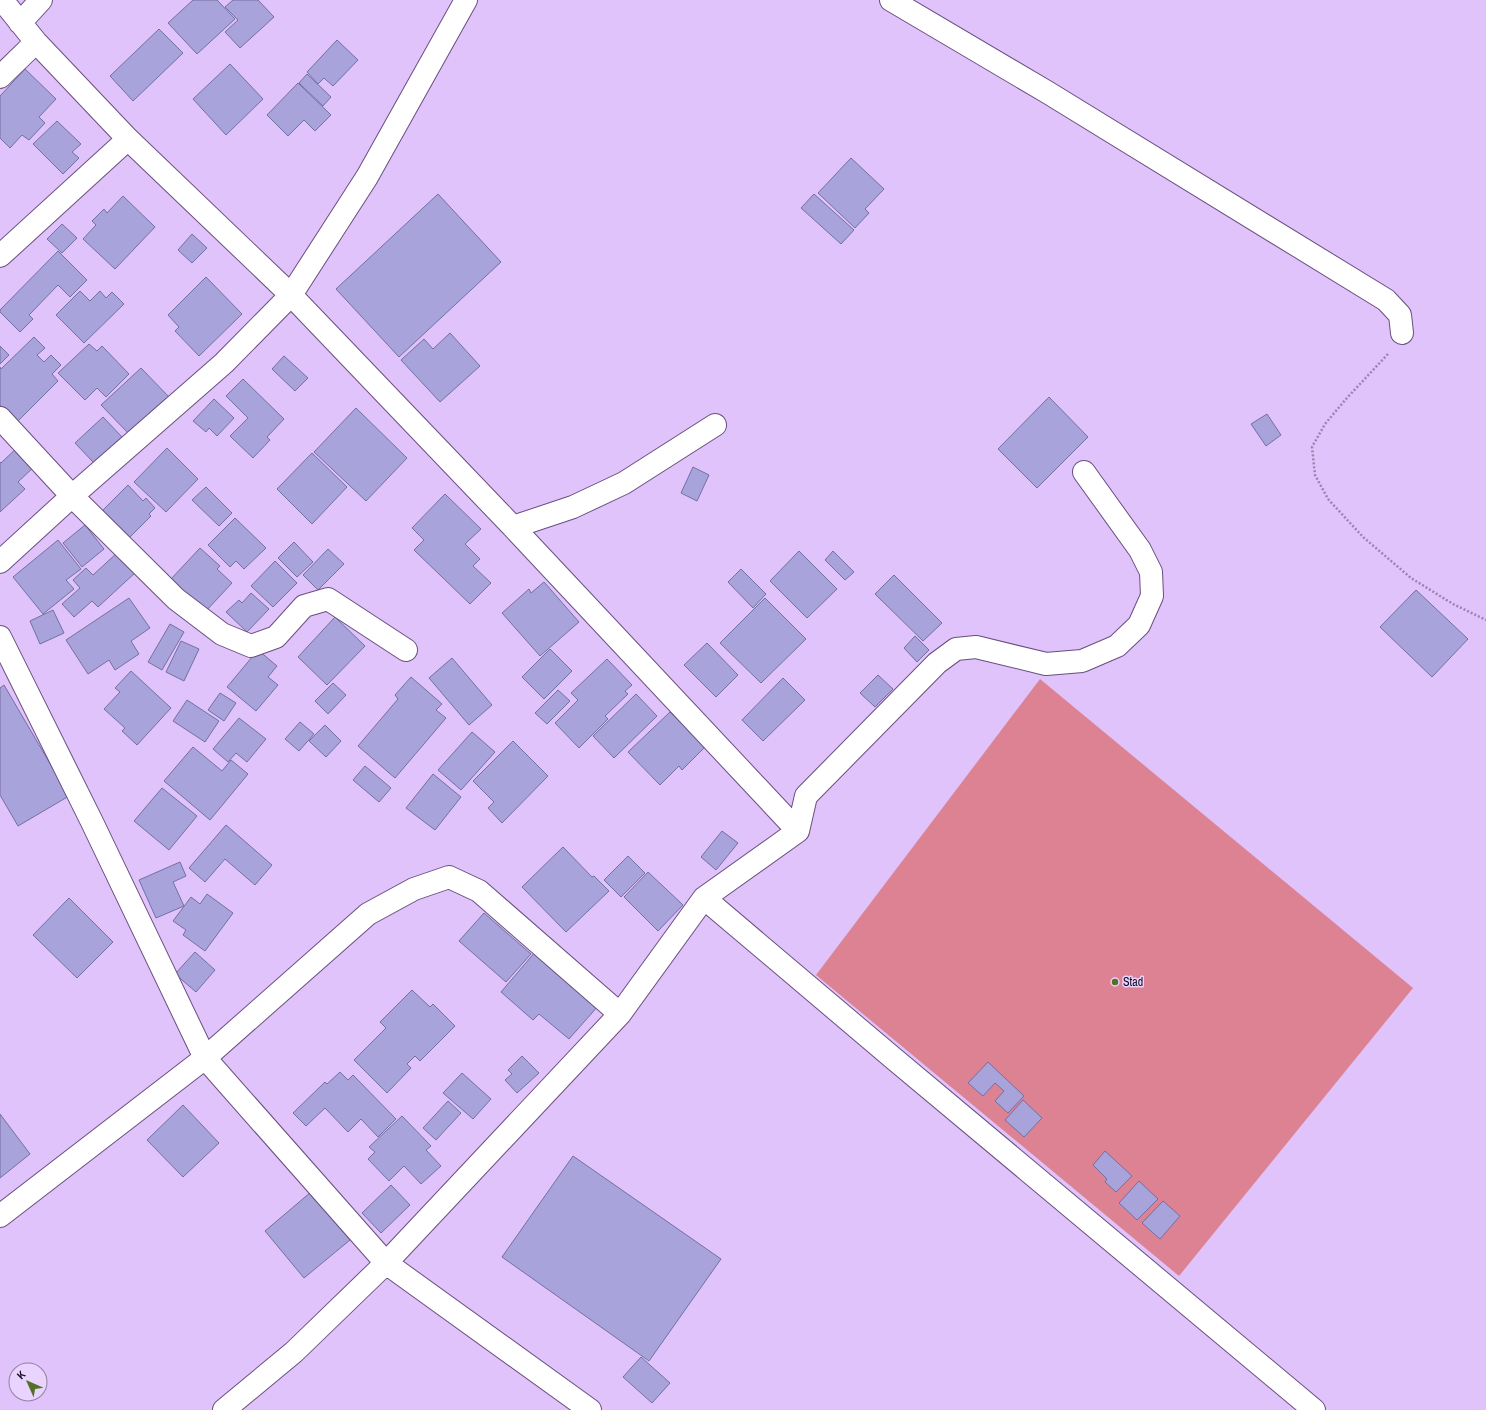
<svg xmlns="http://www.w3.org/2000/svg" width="1486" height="1410" viewBox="0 0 1486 1410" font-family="'Archivo Narrow',sans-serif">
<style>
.green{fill:#dd8293}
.building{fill:#a8a3db;stroke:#746fa3}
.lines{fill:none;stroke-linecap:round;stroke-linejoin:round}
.minor-casing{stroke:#694f7f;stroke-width:24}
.path{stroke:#9a84af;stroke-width:2.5;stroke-dasharray:2 2;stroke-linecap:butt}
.minor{stroke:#fff;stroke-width:22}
.poi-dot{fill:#537126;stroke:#e9d3ff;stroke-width:1.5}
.labels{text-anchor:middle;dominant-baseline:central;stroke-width:3;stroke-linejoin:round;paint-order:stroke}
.poi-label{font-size:12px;fill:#12081a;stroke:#e9d3ff;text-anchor:start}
</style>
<rect width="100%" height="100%" fill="#dfc3fa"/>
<path class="green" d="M1040 679 1413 988 1179 1276 816 975Z"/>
<path class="building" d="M193 0H217L235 19 197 54 168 23Z
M233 0H258L274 17 240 48 225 32 238 20 225 7Z
M159 29 183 53 133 101 110 76Z
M337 40 358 60 333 86 324 78 318 84 307 72Z
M230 64 263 99 226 135 193 99Z
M25 69 56 99 39 117 45 123 29 140 22 135 10 148 0 138V96Z
M307 74 331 97 323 106 299 83Z
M298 83 331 115 315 131 304 120 288 136 267 115Z
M57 121 81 144 72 152 79 158 63 174 33 144Z
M851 158 884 189 865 209 869 213 855 228 818 193Z
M438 194 501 262 399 357 336 289Z
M814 194 854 230 841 244 801 208Z
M123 196 155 227 115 269 83 239 96 225 92 221 104 209 107 213Z
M62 224 77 238 62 253 47 239Z
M192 234 207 248 192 263 178 250Z
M58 251 87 280 70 297 58 285 29 315 33 319 20 332 0 312V310Z
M206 277 242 314 199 356 175 331 179 327 168 315Z
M80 291 90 301 100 291 106 298 112 292 124 304 84 343 56 315Z
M450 333 480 366 440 402 401 360 424 339 433 349Z
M34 337 45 348 37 355 44 362 51 355 61 365 52 374 58 381 17 422 0 405V367L1 369Z
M89 344 97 351 102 346 129 374 106 397 97 388 85 400 58 373Z
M0 346 9 355 0 364Z
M284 356 308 378 295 391 272 369Z
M141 368 169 397 130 435 101 405Z
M243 379 284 419 267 437 270 440 253 458 230 436 248 418 226 396Z
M1049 397 1088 437 1037 488 998 449Z
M214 399 234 418 217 436 209 428 206 432 193 421Z
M356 408 407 458 366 501 314 452Z
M1267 414 1281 435 1266 446 1251 424Z
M103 417 122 437 94 463 75 443Z
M20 445 37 464 18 482 25 489 0 512V462L1 463Z
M167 448 198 479 166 512 134 482Z
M312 453 347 487 312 524 277 489Z
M693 467 709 475 697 501 681 493Z
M128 485 143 501 146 498 155 508 149 514 151 516 129 538 102 511Z
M206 487 232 513 219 526 192 500Z
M445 494 481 529 465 544 480 559 473 566 491 583 470 604 414 550 424 540 412 528Z
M235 518 266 548 244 569 236 561 230 567 208 545Z
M85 525 104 549 82 567 63 543Z
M58 540 81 569 66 580 74 589 43 614 13 577Z
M294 542 313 562 297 577 278 558Z
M200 548 220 566 217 569 232 583 205 612 171 579Z
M328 549 344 564 318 590 303 575Z
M799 551 837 589 807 618 770 581Z
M833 551 854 572 845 580 825 560Z
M118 552 136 572 98 607 92 601 74 617 62 604 80 588 73 580 86 568 93 575Z
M275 561 297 583 273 607 251 586Z
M741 569 766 594 753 608 728 582Z
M894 575 942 623 923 641 875 594Z
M544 582 579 622 540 656 502 613 529 589 531 593Z
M1416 590 1468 639 1432 677 1380 627Z
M251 593 269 609 247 632 226 612 239 600 242 603Z
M129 598 150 628 131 641 139 654 115 670 109 660 88 674 66 640Z
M765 598 806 639 761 683 720 643Z
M53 610 64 633 40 644 30 621Z
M335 617 365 646 327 685 298 657Z
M170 624 184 632 162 670 148 662Z
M915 636 929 650 917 662 904 648Z
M181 641 199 649 184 681 166 672Z
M707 643 738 675 716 697 684 665Z
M550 649 572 671 544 699 522 677Z
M258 650 277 666 268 677 278 685 256 711 227 687Z
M452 658 492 705 469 725 429 678Z
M607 659 632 685 625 691 628 694 605 716 608 719 579 748 555 723 578 700 571 693Z
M131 671 171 708 137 745 122 731 125 728 104 709 120 692 115 688Z
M878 675 893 689 875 707 860 693Z
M411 677 442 704 436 710 446 718 395 778 358 746 398 699 395 695Z
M783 678 805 700 763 741 742 720Z
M333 683 346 695 328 714 315 701Z
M4 685 69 796 18 826 0 795V688Z
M558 690 570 701 547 724 535 713Z
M220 693 236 703 224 721 208 710Z
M636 694 657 716 614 758 593 736Z
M187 700 219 721 205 742 173 721Z
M670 712 705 747 682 770 679 766 660 785 628 752Z
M239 718 266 739 247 762 236 753 228 762 213 749Z
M300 722 314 734 299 751 285 739Z
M325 725 341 741 326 757 309 741Z
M472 732 495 752 461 790 438 770Z
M513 741 548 776 502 823 488 808 494 802 473 781Z
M193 747 222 771 231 760 248 774 210 820 164 781Z
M365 766 391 788 379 802 353 780Z
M433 774 461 797 435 830 406 808Z
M162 788 197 816 169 850 134 821Z
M226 825 272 865 255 885 225 859 205 882 189 868Z
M722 831 738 843 716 870 701 857Z
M563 847 592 877 594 876 609 891 566 932 522 887Z
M628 856 645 873 621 897 604 880Z
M180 862 186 876 173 882 184 906 156 918 139 880Z
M648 872 683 905 658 931 624 897Z
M207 894 233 913 205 951 183 935 186 930 173 921 191 897 200 904Z
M69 898 113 942 77 978 33 935Z
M484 913 531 954 506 982 459 941Z
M536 951 599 1005 569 1039 539 1014 533 1020 501 992Z
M195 952 215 970 196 992 175 974Z
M412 990 430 1007 433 1004 455 1026 420 1061 415 1056 407 1064 411 1068 387 1093 354 1060 386 1028 380 1022Z
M522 1056 539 1073 517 1093 505 1080 512 1074 508 1070Z
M988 1062 1024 1096 1008 1113 995 1101 1004 1091 995 1083 983 1096 968 1083Z
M340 1072 348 1080 353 1075 396 1119 378 1137 361 1119 348 1132 325 1108 306 1126 293 1113 325 1082 327 1084Z
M462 1073 491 1099 473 1119 443 1093Z
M1023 1100 1042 1118 1024 1137 1005 1120Z
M448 1101 461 1113 436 1140 423 1128Z
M183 1105 219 1143 183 1177 147 1140Z
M0 1114 30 1154 0 1178Z
M402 1116 431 1146 426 1150 441 1166 421 1184 404 1166 389 1181 368 1159 375 1152 369 1147Z
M1105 1151 1132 1176 1116 1192 1105 1182 1107 1179 1093 1165Z
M573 1156 721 1259 649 1361 502 1257Z
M1139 1181 1158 1199 1137 1220 1119 1203Z
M391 1185 410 1205 381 1233 362 1213Z
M311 1192 350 1240 304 1278 265 1231Z
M1163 1201 1180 1216 1160 1239 1142 1223Z
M641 1357 670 1383 652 1403 623 1377Z"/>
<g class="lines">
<g class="minor-casing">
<path id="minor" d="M2 0 36 42 128 139 291 295 513 527 798 831
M891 0 1047 92 1386 300 1400 315 1402 333
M20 23 41 0
M0 77 36 42
M0 256 128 139
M0 418 72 496 176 599 222 634 251 646 276 637 304 606 328 599 406 650
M513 527 573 507 624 483 715 425
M0 562 72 496 224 363 291 295 367 177 466 0
M0 637 92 822 205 1058 368 914 414 889 449 877 479 891 620 1014
M704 898 893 1058 1314 1410
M0 1216 205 1058 386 1263 590 1410
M224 1410 294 1352 386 1263 620 1014 704 898 798 831 806 796 937 663 956 649 976 647 1046 664 1082 661 1117 646 1139 625 1152 596 1151 572 1140 550 1084 472"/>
</g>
<path class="path" d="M1388 354 1346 399 1325 424 1312 447 1315 475 1328 499 1363 537 1411 578 1453 604 1486 620"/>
<use href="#minor" class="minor"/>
</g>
<circle class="poi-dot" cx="1115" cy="982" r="4"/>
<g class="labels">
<g class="poi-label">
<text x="1123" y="982">Stad</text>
</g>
</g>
<g transform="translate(28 1382) rotate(315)"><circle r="19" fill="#e9d3ff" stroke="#9382a3"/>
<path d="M0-3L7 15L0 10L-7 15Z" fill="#537126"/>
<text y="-6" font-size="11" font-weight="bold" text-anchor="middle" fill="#12081a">K</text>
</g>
</svg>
